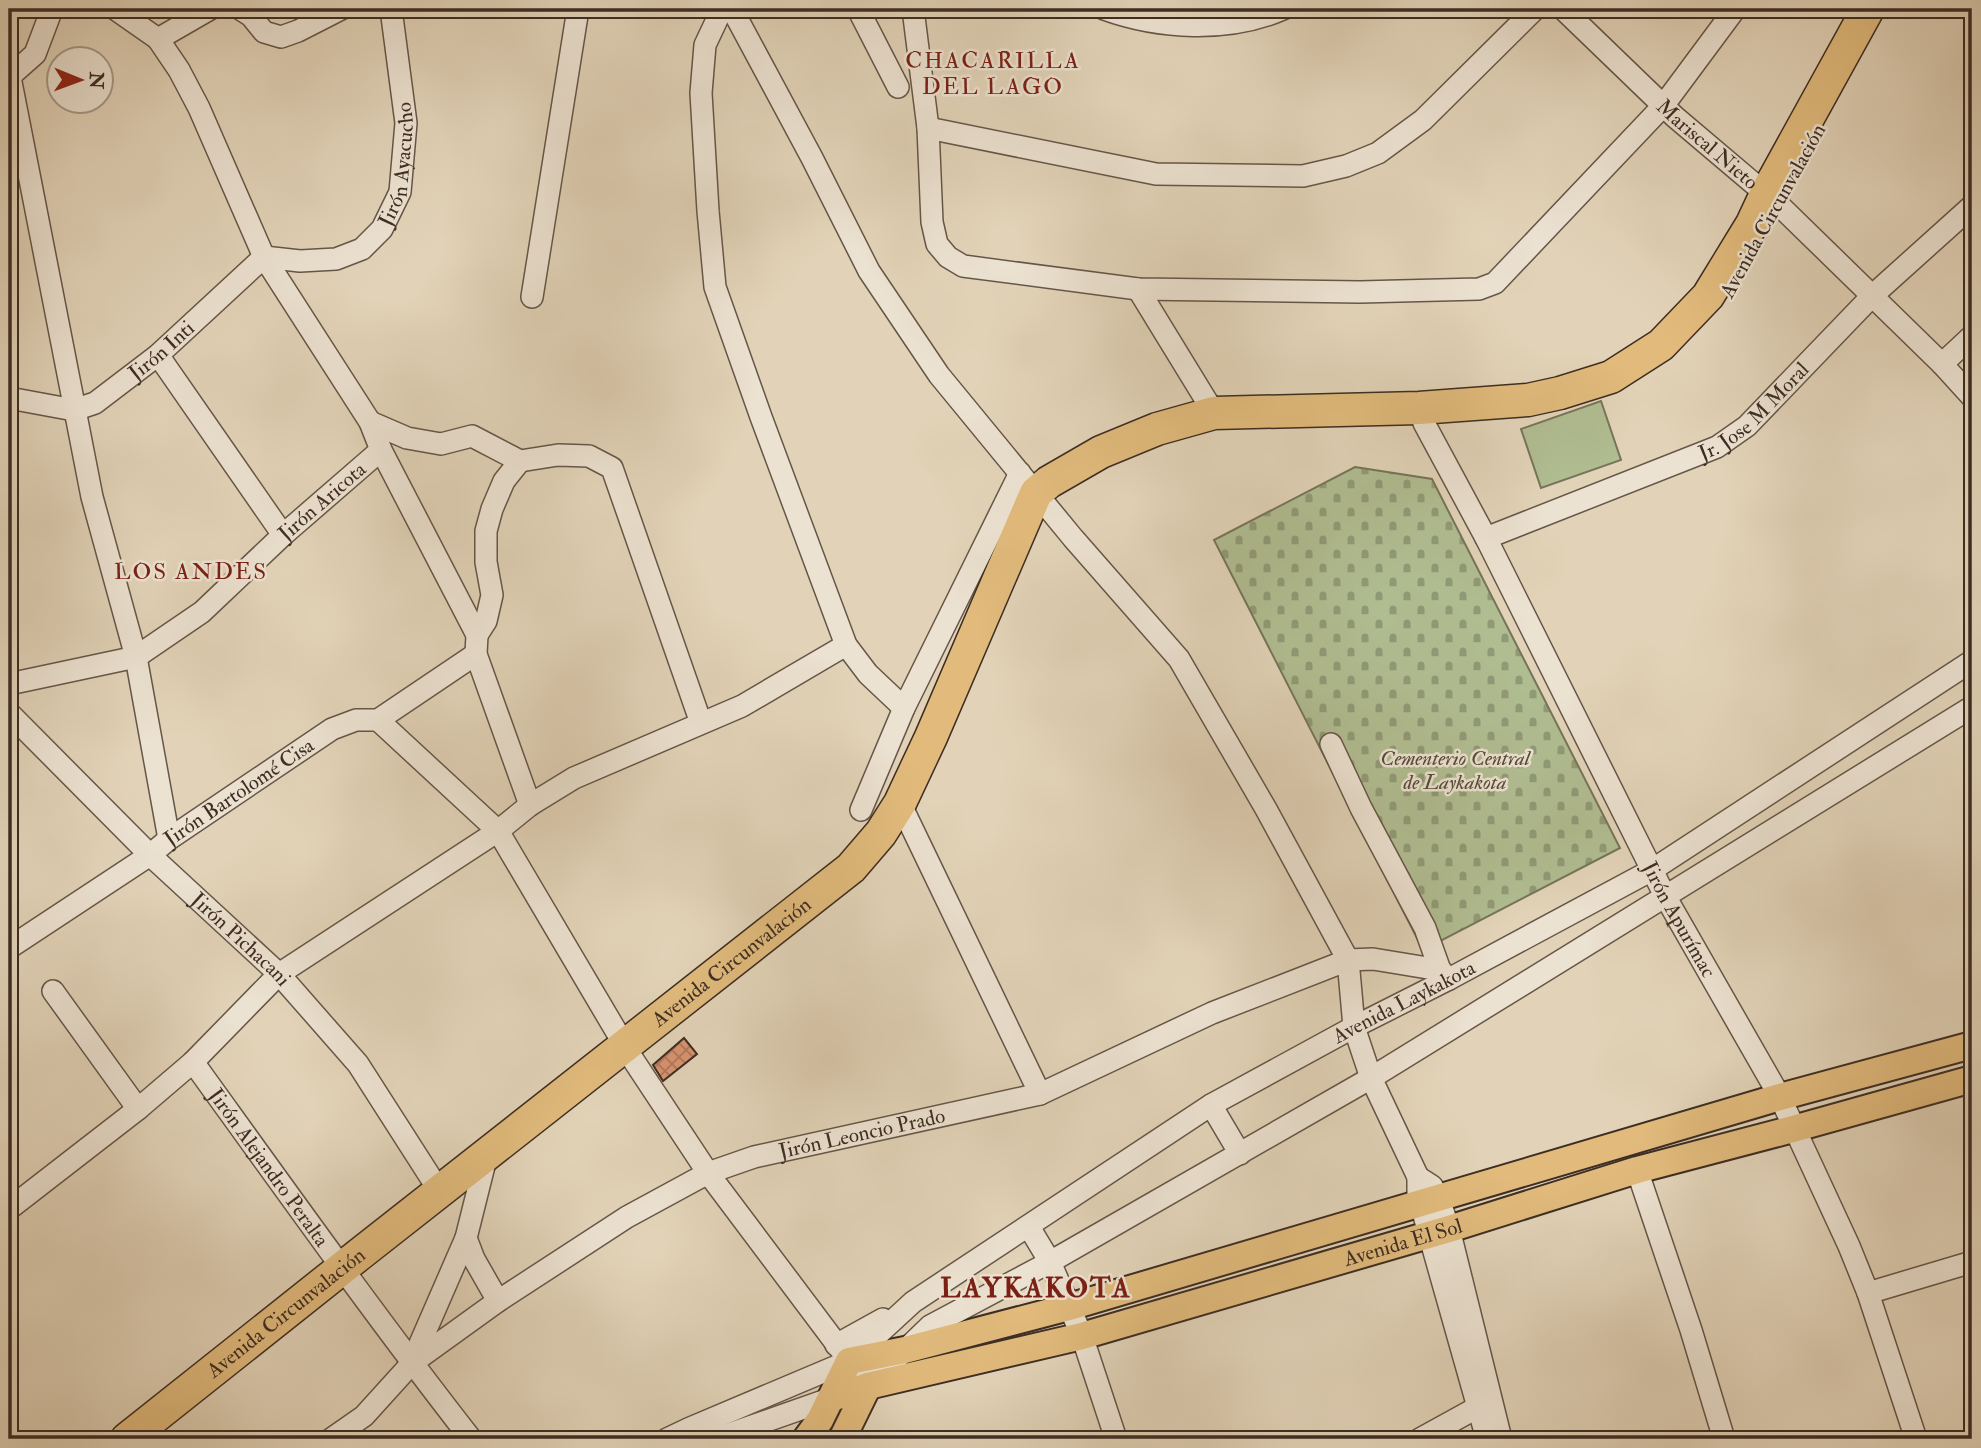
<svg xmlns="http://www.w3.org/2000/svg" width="1981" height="1448" viewBox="0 0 1981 1448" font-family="'IM FELL Double Pica',serif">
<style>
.grass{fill:#b0bd91;stroke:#76755a;stroke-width:2}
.cemetery{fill:url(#cemetery-stones);stroke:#76755a;stroke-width:2}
.building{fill:url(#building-cross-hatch);stroke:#3d2d23;stroke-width:2}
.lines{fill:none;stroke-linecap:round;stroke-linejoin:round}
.minor-casing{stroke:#665648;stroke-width:24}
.major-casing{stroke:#3d2d23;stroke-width:30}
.highway-casing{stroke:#3d2d23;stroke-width:35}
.minor{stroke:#ece2d1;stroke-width:21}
.major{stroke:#e1ba7c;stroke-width:26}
.highway{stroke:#e1ba7c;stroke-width:32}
.labels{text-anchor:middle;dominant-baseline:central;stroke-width:5;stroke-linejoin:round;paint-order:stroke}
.street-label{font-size:21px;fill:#3d2d23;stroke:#ece2d1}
.park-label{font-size:21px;font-style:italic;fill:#544a39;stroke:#ece2d1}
.neighbourhood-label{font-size:23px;letter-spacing:2px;fill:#7a1f14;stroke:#ece2d1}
.district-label{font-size:28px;font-weight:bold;letter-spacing:2px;fill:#7a1f14;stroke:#ece2d1}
</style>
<defs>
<pattern id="cemetery-stones" width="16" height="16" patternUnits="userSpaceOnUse" patternTransform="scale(1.75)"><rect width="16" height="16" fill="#b0bd91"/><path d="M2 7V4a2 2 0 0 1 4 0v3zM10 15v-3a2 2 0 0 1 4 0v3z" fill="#909a76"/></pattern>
<pattern id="building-cross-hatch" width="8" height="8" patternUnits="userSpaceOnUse" patternTransform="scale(1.75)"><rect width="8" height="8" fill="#d89370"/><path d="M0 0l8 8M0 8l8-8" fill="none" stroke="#b0785c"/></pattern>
</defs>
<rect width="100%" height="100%" fill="#e2d3b8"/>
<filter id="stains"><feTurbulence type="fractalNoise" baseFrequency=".00286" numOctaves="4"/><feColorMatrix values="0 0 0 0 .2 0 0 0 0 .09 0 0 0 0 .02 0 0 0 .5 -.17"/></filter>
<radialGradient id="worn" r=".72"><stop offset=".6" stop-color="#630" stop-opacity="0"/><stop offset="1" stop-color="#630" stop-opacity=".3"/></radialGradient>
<path class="grass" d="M1601 401 1621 460 1541 488 1521 429Z"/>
<path class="cemetery" d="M1355 467 1432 479 1620 848 1423 950 1214 540Z"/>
<path class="building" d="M684 1038 697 1054 663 1081 653 1065Z"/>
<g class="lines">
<g class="minor-casing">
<g id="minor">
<path d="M115 9 158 39 179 70 199 108 264 257 370 422 381 450 477 635 476 654 530 805"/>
<path d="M240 9 251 16 264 32 281 37 298 31 341 9"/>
<path d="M722 9 705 45 701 93 708 211 715 287 761 417 846 645 868 674 904 708"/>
<path d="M732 9 812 158 869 271 939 375 1073 538 1179 659 1266 809 1348 960 1354 1027 1371 1078 1418 1177"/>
<path d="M858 9 898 87"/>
<path d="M913 9 928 128 932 222 937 244 948 257 963 266 1138 289 1360 292 1479 289 1495 283 1663 106 1735 9"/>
<path d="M1104 9C1159 29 1228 33 1283 9"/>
<path id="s1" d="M1563 9 1675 117 1779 205 1942 364 1972 397"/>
<path d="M158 39 210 9"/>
<path d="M9 77 35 54 52 9"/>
<path d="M10 77 92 497 136 657 169 839"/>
<path d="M928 128 1156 174 1303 176 1346 166 1378 153 1423 120 1535 9"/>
<path d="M1138 289 1214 413"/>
<path d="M532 297 578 9"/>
<path d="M158 355 283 535"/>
<path d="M1942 364 1972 336"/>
<path id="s2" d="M9 398 74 410 95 403 158 355 264 257 300 261 336 259 362 249 382 229 400 192 406 123 391 9"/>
<path id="s3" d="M1419 408 1424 423 1486 538 1665 896 1780 1097 1849 1246 1868 1293 1916 1439"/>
<path d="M370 422 407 438 441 444 472 436 520 461 558 455 589 456 612 468 701 723"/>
<path id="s4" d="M1486 538 1717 447 1747 426 1872 296 1972 206"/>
<path d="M477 635 486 621 492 595 486 562V531L492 509 504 481 520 461"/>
<path id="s5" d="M9 684 136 657 202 612 283 535 381 450"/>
<path id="s6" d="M9 713 150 855 279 974 358 1064 440 1192"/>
<path d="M378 720 498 831 632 1058 708 1173 868 1386 930 1326 1050 1262 1371 1078 1972 707"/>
<path d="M1331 744 1361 808 1425 928 1440 970"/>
<path d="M900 803 1040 1094"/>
<path d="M861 810 904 708 1020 473"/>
<path id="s7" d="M9 948 150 855 169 839 332 729 356 720H378L476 654"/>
<path d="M53 991 138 1109"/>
<path id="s8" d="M193 1062C284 1188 375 1316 471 1439"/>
<path d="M1211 1105 1240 1154"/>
<path d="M1637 1170 1691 1330 1724 1439"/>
<path d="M9 1209 138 1109 193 1062 279 974 498 831 530 805 574 778 742 706 846 645"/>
<path d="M1029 1227 1050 1262 1082 1336 1116 1439"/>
<path d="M466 1238 474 1259 498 1301"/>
<path d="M1868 1293 1972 1262"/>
<path d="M836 1345 883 1319"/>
<path d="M412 1362 466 1238 487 1154"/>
<path id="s9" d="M331 1439 364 1416 412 1363 498 1301 627 1217 708 1173 754 1157 1040 1094 1212 1013 1348 960 1373 959 1440 970 1449 979"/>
<path id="s10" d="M667 1439 688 1429 849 1361 913 1302 1211 1105 1354 1027 1449 979 1652 870 1972 661"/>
<path d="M715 1439 832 1398"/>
<path d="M1420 1439 1489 1401"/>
<path d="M1487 1439 1429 1234 1418 1193V1177L1432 1186 1439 1199 1449 1229 1501 1439"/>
</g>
</g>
<g class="major-casing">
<g id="major">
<path id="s11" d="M832 1398 868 1386 1082 1336 1449 1229 1637 1170 1793 1129 1972 1079"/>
<path d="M806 1439 820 1420 849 1361 905 1350 1069 1307 1780 1097 1972 1045"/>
<path d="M842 1439 868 1386"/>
</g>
</g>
<g class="highway-casing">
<g id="highway">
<path id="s12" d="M127 1439C367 1247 609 1058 851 868L881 833 900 803 931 737 1036 493 1049 482 1101 452 1157 429 1214 413 1419 408 1528 400 1560 393 1611 377 1661 345 1708 296 1752 224 1766 194 1868 9"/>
</g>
</g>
<use href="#minor" class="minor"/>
<use href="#major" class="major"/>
<use href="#highway" class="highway"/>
</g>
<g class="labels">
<g class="street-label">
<text stroke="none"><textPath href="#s1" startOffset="198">Mariscal Nieto</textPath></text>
<text stroke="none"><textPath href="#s2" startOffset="508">Jirón Ayacucho</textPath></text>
<text transform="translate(1773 211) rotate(-61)">Avenida Circunvalación</text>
<text stroke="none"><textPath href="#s2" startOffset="173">Jirón Inti</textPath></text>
<text stroke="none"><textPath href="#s4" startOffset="299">Jr. Jose M Moral</textPath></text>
<text stroke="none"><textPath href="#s5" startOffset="373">Jirón Aricota</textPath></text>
<text stroke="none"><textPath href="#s7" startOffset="278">Jirón Bartolomé Cisa</textPath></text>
<text stroke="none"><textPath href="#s3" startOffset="574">Jirón Apurímac</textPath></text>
<text stroke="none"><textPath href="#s6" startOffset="324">Jirón Pichacani</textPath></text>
<text stroke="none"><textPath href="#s12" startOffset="770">Avenida Circunvalación</textPath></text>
<text stroke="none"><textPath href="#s10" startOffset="861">Avenida Laykakota</textPath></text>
<text stroke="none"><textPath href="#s9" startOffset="623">Jirón Leoncio Prado</textPath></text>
<text stroke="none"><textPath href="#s8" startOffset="130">Jirón Alejandro Peralta</textPath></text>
<text stroke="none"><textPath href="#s11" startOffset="592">Avenida El Sol</textPath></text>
<text stroke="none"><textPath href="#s12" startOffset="203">Avenida Circunvalación</textPath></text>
</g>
<g class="park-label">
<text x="1455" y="758">Cementerio Central<tspan x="1455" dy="24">de Laykakota</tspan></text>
</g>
<g class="neighbourhood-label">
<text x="993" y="60">CHACARILLA<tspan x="993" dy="26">DEL LAGO</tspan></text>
<text x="191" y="571">LOS ANDES</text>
</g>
<g class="district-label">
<text x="1036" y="1288">LAYKAKOTA</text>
</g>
</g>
<rect width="1981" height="1448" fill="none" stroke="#e2d3b8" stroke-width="35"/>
<rect x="10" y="10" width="1960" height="1427" fill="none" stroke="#3d2d23" stroke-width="3.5"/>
<rect x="18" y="18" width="1946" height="1413" fill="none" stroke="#3d2d23" stroke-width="2"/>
<g transform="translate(80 80) rotate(91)"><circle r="33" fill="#ece2d1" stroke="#a69a8b" stroke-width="2"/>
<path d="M0-5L12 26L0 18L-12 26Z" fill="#8f2418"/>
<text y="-10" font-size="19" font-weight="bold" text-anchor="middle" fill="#3d2d23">N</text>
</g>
<rect width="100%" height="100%" filter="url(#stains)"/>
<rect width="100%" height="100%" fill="url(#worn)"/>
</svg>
